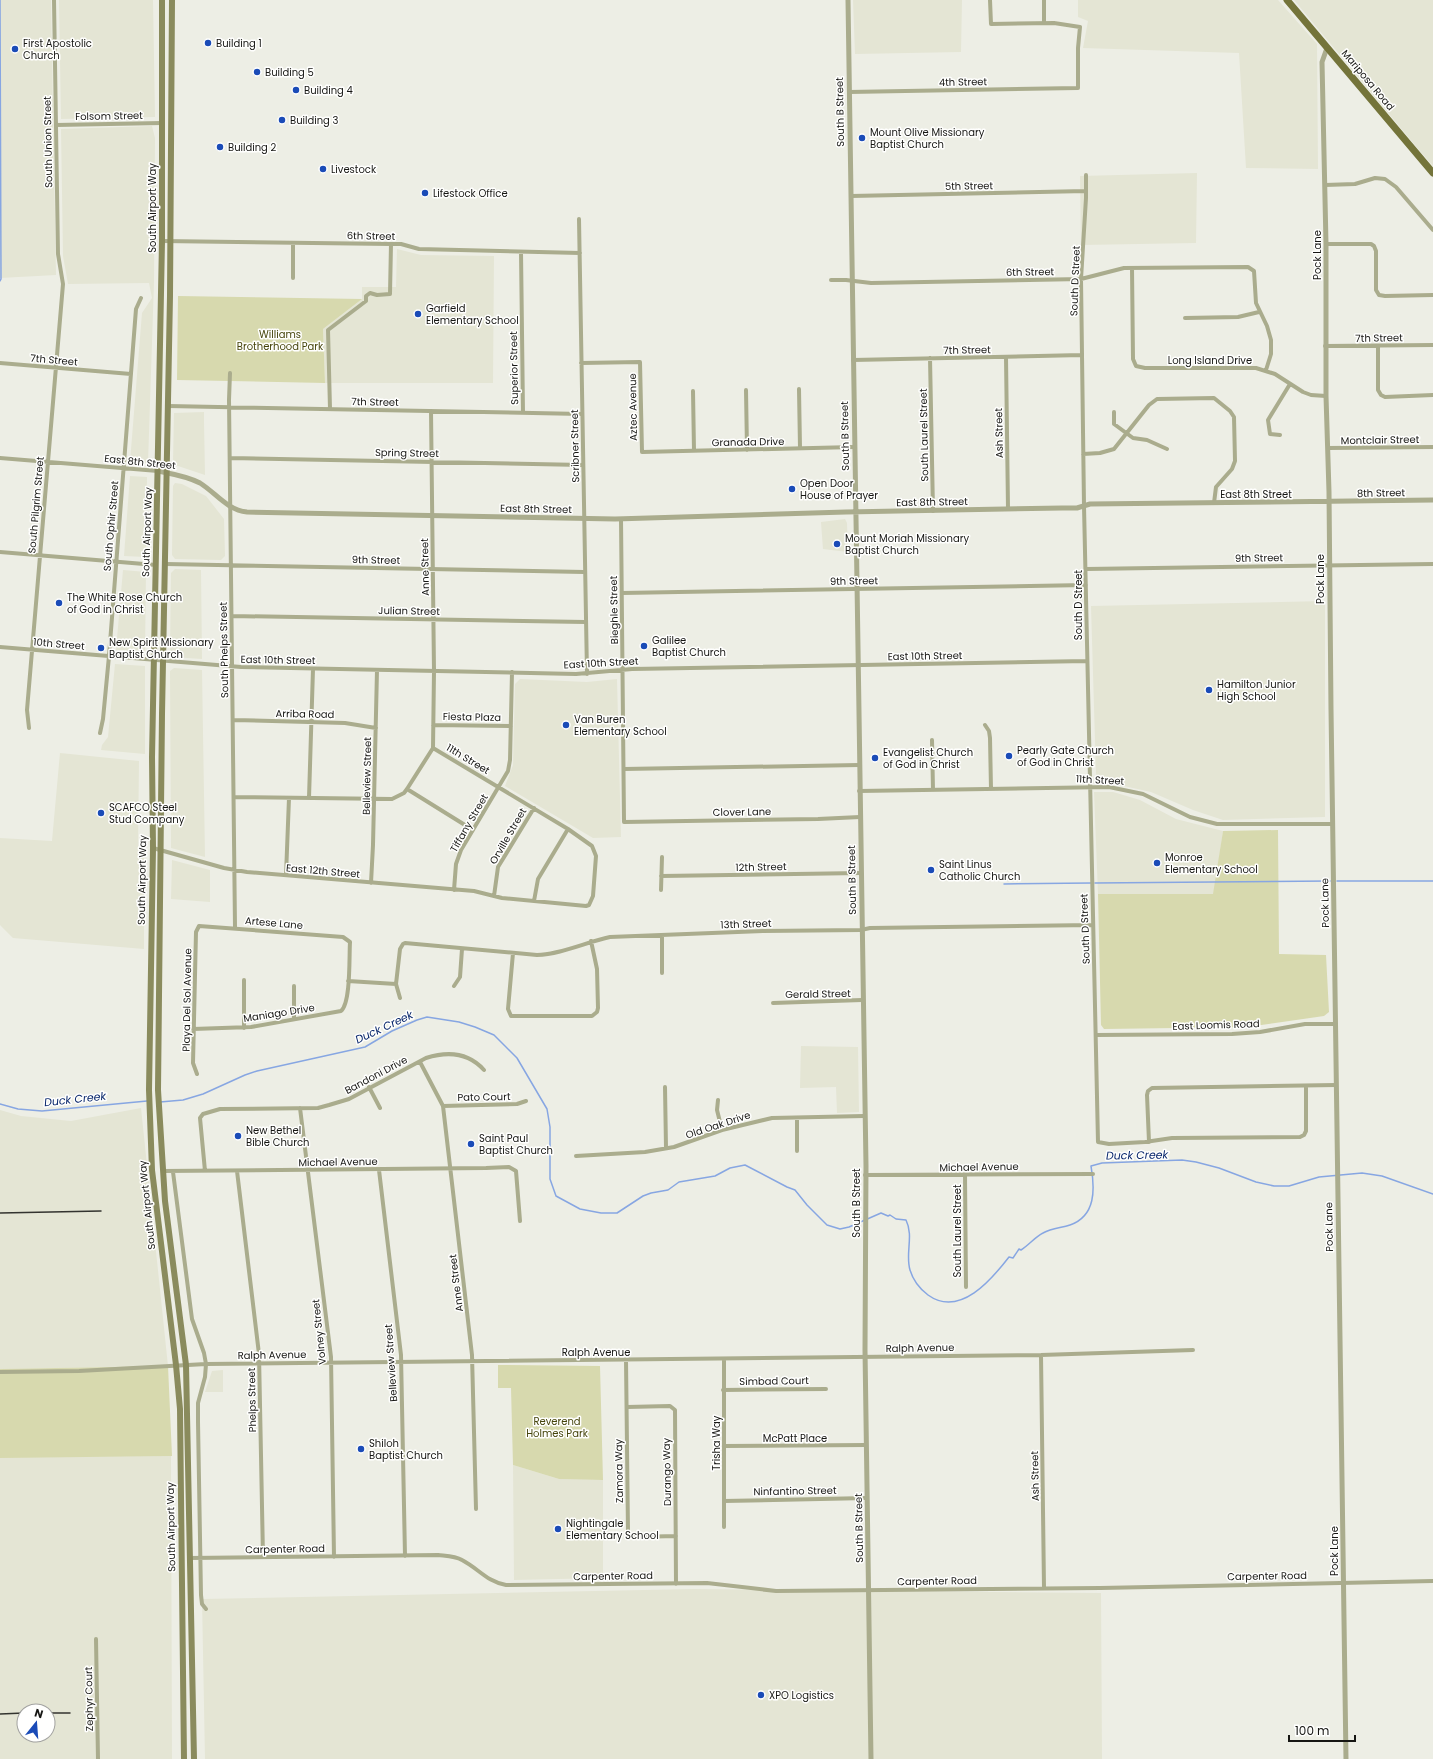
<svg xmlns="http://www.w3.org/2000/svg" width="1433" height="1759" viewBox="0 0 1433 1759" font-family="Poppins,sans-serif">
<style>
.built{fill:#e4e5d4;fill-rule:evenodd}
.green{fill:#d7d9ae}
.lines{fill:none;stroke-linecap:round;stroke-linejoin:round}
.stream{stroke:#87a6e2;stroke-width:1.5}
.minor{stroke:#aaac8d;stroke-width:4}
.tertiary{stroke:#aaac8d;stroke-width:5}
.secondary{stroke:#8a8b5d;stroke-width:6}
.primary{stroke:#74743a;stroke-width:7}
.rail{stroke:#33332f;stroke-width:1.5}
.poi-dot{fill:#1a4bb7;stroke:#fffffe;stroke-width:1.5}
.labels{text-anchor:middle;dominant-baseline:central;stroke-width:3;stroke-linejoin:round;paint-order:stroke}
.poi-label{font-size:10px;fill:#161613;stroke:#fffffe;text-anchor:start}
.street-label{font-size:10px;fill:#161613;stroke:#fffffe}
.park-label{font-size:10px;fill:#46450c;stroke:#fffffe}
.water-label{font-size:11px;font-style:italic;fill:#08266b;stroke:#fffffe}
</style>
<rect width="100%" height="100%" fill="#edeee5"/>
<path class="built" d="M0 0H51L56 275 0 278Z
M59 0H153L155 117 61 119Z
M853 0H962L961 52 855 54Z
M1078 0H1278L1317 44 1318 169 1246 168 1239 53 1083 48 1088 21 1078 17Z
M1294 0H1433V166L1419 150Z
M152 126 155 138 154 282 148 463 130 462 142 313 152 298 149 283 68 284 63 256 61 129Z
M1197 173 1196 243 1081 245 1080 176Z
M397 249 421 255 494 256 493 383H325L323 329 362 299V287H396Z
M204 412V422L205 475 175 465 173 462 174 413Z
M130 476 147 477 146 557 124 556Z
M175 483 182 484 206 496 224 519 225 556 221 560 175 559 172 555 173 486Z
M845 519 847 523 848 552 823 549 821 522Z
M175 569 201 570 202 659 172 657 170 653 171 573Z
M123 570 146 572 145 652 116 650Z
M1325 601V817L1223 820 1193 810 1151 792 1101 781 1096 774 1091 606Z
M115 664 145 666V754L101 750 102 745 108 737Z
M174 668 202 670 205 857 171 848 170 671Z
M520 679 587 682 617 679 621 837 593 838 505 786 513 765 515 684Z
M60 753 139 761 138 848 144 849V949L13 938 0 925V838L52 841Z
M1094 792H1113L1140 800 1176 819 1223 831 1214 894H1098Z
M172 860 210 870V902L171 899Z
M801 1046 858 1047 859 1112 837 1113 836 1087 800 1088Z
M141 1108 168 1366 0 1369V1110L21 1116 71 1121Z
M223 1370V1392H205L212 1371Z
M171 1456 172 1759H0V1457ZM24 1711H48V1735H24Z
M513 1465 559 1479 603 1480V1578L514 1580Z
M694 1589 1101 1593 1102 1759H205L202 1599Z"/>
<path class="green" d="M178 296 362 299 323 329 325 383 177 380Z
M1278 830 1279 954 1326 955 1329 1012 1324 1016 1247 1027 1104 1029 1101 1025 1098 894H1213L1223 831Z
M498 1365 600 1366 603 1480 559 1479 513 1465 511 1388H498Z
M168 1366 172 1456 0 1458V1369Z"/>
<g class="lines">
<path class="stream" d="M0 281 1 279 0 0
M1337 881H1433
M1095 883 1330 881
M1004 884 1091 883
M160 1102 183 1100 203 1094 245 1075 257 1071 365 1047 392 1031 417 1020 427 1017 459 1022 475 1027 494 1035 517 1058 547 1109 550 1127V1179L556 1196 580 1209 601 1213H617L643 1196 651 1193 668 1190 679 1182 715 1176 730 1168 745 1165 787 1187 795 1190 807 1205 827 1225 840 1229 849 1227 881 1213 888 1216 890 1215 896 1219 906 1220C914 1236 905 1254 910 1270 913 1280 920 1289 928 1295 960 1318 992 1279 1009 1257L1013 1258 1019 1249 1021 1250C1029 1245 1035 1237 1043 1233 1052 1228 1061 1228 1070 1225 1096 1216 1095 1189 1091 1166L1102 1163 1182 1160 1196 1162 1219 1168 1256 1182 1274 1186H1289L1319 1177 1362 1173 1382 1176 1433 1194
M0 1104 18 1109 42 1111 147 1101"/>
<path class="minor" d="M1044 0V23
M849 92 1078 88V48L1080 27 1054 23 991 24 990 0
M56 125 162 123
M1086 175V198L1081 279 1084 506 1098 1142 1109 1144 1145 1142 1172 1138 1300 1137 1304 1135 1306 1131V1086
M1325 185 1355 184 1375 178 1385 179 1396 187 1433 230
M851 196 1086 191
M579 219 587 674
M162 241 391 244H401L419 249 580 253
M293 243V278
M1326 244H1371L1374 246 1376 251V290L1379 295 1385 296 1433 295
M521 252 523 413
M1132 268 1133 359 1136 366 1145 368H1256L1275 374 1303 392 1311 395 1326 396
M831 280H846L871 283 1081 279 1124 268 1248 267 1254 271 1256 303 1267 326 1271 340V354L1266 370
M1185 318 1238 317 1259 312
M1325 346 1433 345
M1378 346V390L1381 395 1385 397 1433 395
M1006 357 1008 509
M930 358 933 511
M853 360 1082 355
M0 363 131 374
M581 363 640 362 642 452 854 447
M230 373 229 400 235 927
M799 389 800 448
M746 390 747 450
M693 391 694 451
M168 406 582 414
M330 409 328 330 366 301V296L370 293 377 295 390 294 391 244
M431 411 434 671 433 748
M1114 412V424L1133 438 1147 440 1167 449
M1280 435 1270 434 1268 420 1290 384
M1328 448 1433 447
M1083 454 1100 453 1114 449 1149 405 1157 399 1214 398 1230 411 1234 417 1235 461 1232 469 1216 487 1214 503
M0 458 158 471
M230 458 583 465
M621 519 624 822 818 819 860 817
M0 552 156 565
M166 564 584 572
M1086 569 1433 564
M622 593 1086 585
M232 616 585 622
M0 647 241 667 576 674 632 669 1087 661
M233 720 345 723 376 728
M433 725 511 726
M985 725 989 731 990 738 991 789
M29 728 27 710 63 284 58 254 54 0
M100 733 103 719 109 656 136 309 141 298
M932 740 933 790
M624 769 859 765
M407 789 473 830
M859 791 1109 787 1143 794 1190 817 1217 824H1333
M234 797 392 799 404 793 407 789 433 748
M309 798 313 669
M153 848 224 868 247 872 474 891 502 898 586 906 589 905 593 896 596 856 592 846 568 829 433 748
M286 875 289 798
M661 876 861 873
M371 883 373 845 377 670
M454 890 456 864 461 850 508 771 510 760 512 672
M661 890 662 857
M494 896 498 867 534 808
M534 901 538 879 568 829
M662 935V973
M513 953 508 1009 511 1016H592L597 1012 598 1008 597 969 591 941
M244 980V1028
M348 981 396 984
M294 986V1018
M454 986 460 977 462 949
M400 998 396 984 400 949 403 944 405 943 537 955C562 954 586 942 610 937L763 931 861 930 870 928 1093 925
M773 1003 862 1000
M193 1029 251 1027 341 1011C351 1003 349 956 350 942L343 937 199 926 196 932 193 1063 197 1074
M1096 1035 1232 1034 1260 1032 1305 1024H1335
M420 1062 443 1106 472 1355 476 1509
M369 1087 380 1108
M665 1087 666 1148
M718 1100 717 1110 722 1130
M443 1106 517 1104 526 1101
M300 1108 331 1357 334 1557
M1149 1142 1147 1095 1148 1091 1152 1088 1336 1085
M797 1151V1118
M576 1156 645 1152 674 1147 722 1130 772 1118 864 1116
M379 1170 401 1355 405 1556
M163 1171 486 1168 509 1167 516 1171 520 1221
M205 1171 200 1118 203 1114 220 1109 318 1108 329 1105 349 1099 426 1058C448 1051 468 1052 484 1070
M237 1171 259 1354 263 1557
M173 1172 192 1319 204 1353 206 1364 205 1377 198 1403V1422L201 1595 202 1604 206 1609
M865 1175 1093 1174
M965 1175 966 1287
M1041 1355 1044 1588
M724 1359V1527
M626 1360 628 1532 630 1535 635 1537 676 1536
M0 1372 79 1371 206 1364 1041 1355 1193 1350
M723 1390 826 1389
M627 1407 670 1406 675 1410 676 1584
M724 1446 866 1445
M724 1501 867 1498
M190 1558 438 1555C446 1556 455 1556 462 1560 479 1569 486 1581 506 1585L707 1583 776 1591 1100 1588 1433 1581
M96 1639 98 1759"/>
<path class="tertiary" d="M848 0 866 1166 865 1350 871 1759
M1327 48 1322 62 1326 244V396L1329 492 1331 709 1346 1759
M158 471C173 474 187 476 200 483 216 493 227 510 247 512L615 519 846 512 1062 508H1077L1090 504 1433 500"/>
<path class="secondary" d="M162 0V241L152 757 153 848 149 1090 152 1170 176 1365 180 1409 184 1759
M172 0 170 296 162 714 158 1090 165 1201 186 1365 194 1759"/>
<path class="primary" d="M1287 0 1433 173"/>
<path class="rail" d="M0 1213 101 1211
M48 1713H70
M0 1714 24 1713"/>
</g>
<g class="poi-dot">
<circle cx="208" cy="43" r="4"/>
<circle cx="15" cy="49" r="4"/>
<circle cx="257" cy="72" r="4"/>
<circle cx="296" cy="90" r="4"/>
<circle cx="282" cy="120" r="4"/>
<circle cx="862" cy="138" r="4"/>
<circle cx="220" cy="147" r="4"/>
<circle cx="323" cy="169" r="4"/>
<circle cx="425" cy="193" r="4"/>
<circle cx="418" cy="314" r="4"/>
<circle cx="792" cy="489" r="4"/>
<circle cx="837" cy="544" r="4"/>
<circle cx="59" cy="603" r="4"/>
<circle cx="644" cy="646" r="4"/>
<circle cx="101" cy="648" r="4"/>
<circle cx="1209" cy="690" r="4"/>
<circle cx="566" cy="725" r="4"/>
<circle cx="1009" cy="756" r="4"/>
<circle cx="875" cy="758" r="4"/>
<circle cx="101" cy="813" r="4"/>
<circle cx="1157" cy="863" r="4"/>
<circle cx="931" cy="870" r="4"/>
<circle cx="238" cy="1136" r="4"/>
<circle cx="471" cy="1144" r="4"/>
<circle cx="361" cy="1449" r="4"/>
<circle cx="558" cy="1529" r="4"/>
<circle cx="761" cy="1695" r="4"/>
</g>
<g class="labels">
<g class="poi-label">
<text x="23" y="43">First Apostolic<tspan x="23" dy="12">Church</tspan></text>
<text x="216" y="43">Building 1</text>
<text x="265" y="72">Building 5</text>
<text x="304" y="90">Building 4</text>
<text x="290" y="120">Building 3</text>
<text x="870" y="132">Mount Olive Missionary<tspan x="870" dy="12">Baptist Church</tspan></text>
<text x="228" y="147">Building 2</text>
<text x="331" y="169">Livestock</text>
<text x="433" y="193">Lifestock Office</text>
<text x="426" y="308">Garfield<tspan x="426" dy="12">Elementary School</tspan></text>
<text x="800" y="483">Open Door<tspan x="800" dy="12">House of Prayer</tspan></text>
<text x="845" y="538">Mount Moriah Missionary<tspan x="845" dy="12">Baptist Church</tspan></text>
<text x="67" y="597">The White Rose Church<tspan x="67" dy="12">of God in Christ</tspan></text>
<text x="652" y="640">Galilee<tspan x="652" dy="12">Baptist Church</tspan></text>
<text x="109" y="642">New Spirit Missionary<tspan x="109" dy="12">Baptist Church</tspan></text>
<text x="1217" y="684">Hamilton Junior<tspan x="1217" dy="12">High School</tspan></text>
<text x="574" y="719">Van Buren<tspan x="574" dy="12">Elementary School</tspan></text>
<text x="1017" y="750">Pearly Gate Church<tspan x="1017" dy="12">of God in Christ</tspan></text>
<text x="883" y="752">Evangelist Church<tspan x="883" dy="12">of God in Christ</tspan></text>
<text x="109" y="807">SCAFCO Steel<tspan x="109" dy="12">Stud Company</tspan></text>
<text x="1165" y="857">Monroe<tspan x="1165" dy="12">Elementary School</tspan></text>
<text x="939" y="864">Saint Linus<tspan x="939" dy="12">Catholic Church</tspan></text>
<text x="246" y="1130">New Bethel<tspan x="246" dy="12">Bible Church</tspan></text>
<text x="479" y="1138">Saint Paul<tspan x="479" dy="12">Baptist Church</tspan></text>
<text x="369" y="1443">Shiloh<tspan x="369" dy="12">Baptist Church</tspan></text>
<text x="566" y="1523">Nightingale<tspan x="566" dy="12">Elementary School</tspan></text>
<text x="769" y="1695">XPO Logistics</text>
</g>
<g class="street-label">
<text transform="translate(1368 80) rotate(50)">Mariposa Road</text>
<text transform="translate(963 82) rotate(-1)">4th Street</text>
<text transform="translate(840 112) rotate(-91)">South B Street</text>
<text transform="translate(109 116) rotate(-1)">Folsom Street</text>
<text transform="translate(48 142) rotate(-91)">South Union Street</text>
<text transform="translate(969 186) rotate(-1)">5th Street</text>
<text transform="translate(152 208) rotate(-90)">South Airport Way</text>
<text transform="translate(371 236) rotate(1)">6th Street</text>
<text transform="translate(1317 255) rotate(-90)">Pock Lane</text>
<text transform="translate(1030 272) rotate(-1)">6th Street</text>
<text transform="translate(1075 281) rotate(-88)">South D Street</text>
<text transform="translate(1379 338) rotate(-1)">7th Street</text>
<text transform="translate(967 350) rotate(-1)">7th Street</text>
<text transform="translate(54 360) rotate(5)">7th Street</text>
<text x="1210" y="360">Long Island Drive</text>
<text transform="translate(514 368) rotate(-91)">Superior Street</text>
<text transform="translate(375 402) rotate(1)">7th Street</text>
<text transform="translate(633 407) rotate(-91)">Aztec Avenue</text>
<text transform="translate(999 433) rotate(-91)">Ash Street</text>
<text transform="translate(924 435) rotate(-91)">South Laurel Street</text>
<text transform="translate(845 436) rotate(-91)">South B Street</text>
<text transform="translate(1380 440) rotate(-1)">Montclair Street</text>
<text transform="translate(748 442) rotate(-1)">Granada Drive</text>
<text transform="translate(575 446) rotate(-91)">Scribner Street</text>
<text transform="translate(407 453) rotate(1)">Spring Street</text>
<text transform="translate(140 462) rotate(6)">East 8th Street</text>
<text transform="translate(1381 493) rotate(-1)">8th Street</text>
<text x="1256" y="494">East 8th Street</text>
<text transform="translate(932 502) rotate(-1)">East 8th Street</text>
<text transform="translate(36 505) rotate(-85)">South Pilgrim Street</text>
<text transform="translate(536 509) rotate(1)">East 8th Street</text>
<text transform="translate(111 526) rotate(-85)">South Ophir Street</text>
<text transform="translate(147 532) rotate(-88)">South Airport Way</text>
<text transform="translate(1259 558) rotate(-1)">9th Street</text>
<text transform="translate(376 560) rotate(1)">9th Street</text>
<text transform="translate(425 567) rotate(-91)">Anne Street</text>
<text transform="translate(1320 579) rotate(-90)">Pock Lane</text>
<text transform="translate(854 581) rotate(-1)">9th Street</text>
<text transform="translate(1078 605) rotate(-90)">South D Street</text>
<text transform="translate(614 610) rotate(-91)">Bieghle Street</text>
<text transform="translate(409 611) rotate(1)">Julian Street</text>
<text transform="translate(59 644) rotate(5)">10th Street</text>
<text transform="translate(224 650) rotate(-91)">South Phelps Street</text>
<text transform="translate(925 656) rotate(-1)">East 10th Street</text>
<text transform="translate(278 660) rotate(1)">East 10th Street</text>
<text transform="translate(601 663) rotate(-3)">East 10th Street</text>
<text transform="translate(305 714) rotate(1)">Arriba Road</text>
<text transform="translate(472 717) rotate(1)">Fiesta Plaza</text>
<text transform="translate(468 759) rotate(31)">11th Street</text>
<text transform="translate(367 776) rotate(-89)">Belleview Street</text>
<text transform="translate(1100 780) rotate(3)">11th Street</text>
<text transform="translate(742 812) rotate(-1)">Clover Lane</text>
<text transform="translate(469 823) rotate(-60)">Tiffany Street</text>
<text transform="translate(508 836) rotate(-60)">Orville Street</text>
<text transform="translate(761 867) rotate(-1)">12th Street</text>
<text transform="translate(323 871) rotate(5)">East 12th Street</text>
<text transform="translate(142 880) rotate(-89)">South Airport Way</text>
<text transform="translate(852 880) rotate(-91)">South B Street</text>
<text transform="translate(1325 903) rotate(-91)">Pock Lane</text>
<text transform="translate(274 923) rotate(5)">Artese Lane</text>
<text transform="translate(746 924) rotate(-2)">13th Street</text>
<text transform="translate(1085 929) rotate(-92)">South D Street</text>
<text transform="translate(818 994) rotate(-1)">Gerald Street</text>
<text transform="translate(187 1000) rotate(-89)">Playa Del Sol Avenue</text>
<text transform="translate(279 1013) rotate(-9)">Maniago Drive</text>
<text transform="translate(1216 1025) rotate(-2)">East Loomis Road</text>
<text transform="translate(376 1075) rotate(-28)">Bandoni Drive</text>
<text transform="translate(484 1097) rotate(-1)">Pato Court</text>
<text transform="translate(718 1125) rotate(-18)">Old Oak Drive</text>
<text transform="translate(338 1162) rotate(-1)">Michael Avenue</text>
<text transform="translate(979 1167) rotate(-1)">Michael Avenue</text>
<text transform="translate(856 1203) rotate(-90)">South B Street</text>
<text transform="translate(147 1205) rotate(-96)">South Airport Way</text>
<text transform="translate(1329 1227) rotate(-91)">Pock Lane</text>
<text transform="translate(957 1231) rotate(-90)">South Laurel Street</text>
<text transform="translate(456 1283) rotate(-97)">Anne Street</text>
<text transform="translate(319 1332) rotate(-96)">Volney Street</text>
<text transform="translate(920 1348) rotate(-1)">Ralph Avenue</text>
<text x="596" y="1352">Ralph Avenue</text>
<text transform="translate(272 1355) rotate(-1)">Ralph Avenue</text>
<text transform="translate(391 1363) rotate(-94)">Belleview Street</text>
<text transform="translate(774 1381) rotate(-1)">Simbad Court</text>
<text transform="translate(252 1400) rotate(-91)">Phelps Street</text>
<text x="795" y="1438">McPatt Place</text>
<text transform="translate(716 1443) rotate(-90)">Trisha Way</text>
<text transform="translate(619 1471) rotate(-91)">Zamora Way</text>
<text transform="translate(667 1472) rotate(-91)">Durango Way</text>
<text transform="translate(1035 1476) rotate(-91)">Ash Street</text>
<text transform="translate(795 1491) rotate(-1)">Ninfantino Street</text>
<text transform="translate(171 1527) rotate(-91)">South Airport Way</text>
<text transform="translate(859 1528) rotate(-91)">South B Street</text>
<text transform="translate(285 1549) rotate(-1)">Carpenter Road</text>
<text transform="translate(1334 1551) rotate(-90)">Pock Lane</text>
<text transform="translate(613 1576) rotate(-1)">Carpenter Road</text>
<text transform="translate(1267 1576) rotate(-1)">Carpenter Road</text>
<text transform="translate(937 1581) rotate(-1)">Carpenter Road</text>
<text transform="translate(89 1699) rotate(-91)">Zephyr Court</text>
</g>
<g class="park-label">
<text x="280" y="334">Williams<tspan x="280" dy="12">Brotherhood Park</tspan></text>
<text x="557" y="1421">Reverend<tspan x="557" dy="12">Holmes Park</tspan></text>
</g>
<g class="water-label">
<text transform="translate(384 1027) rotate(-25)">Duck Creek</text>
<text transform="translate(75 1099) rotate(-6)">Duck Creek</text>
<text transform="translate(1137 1155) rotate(-1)">Duck Creek</text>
</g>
</g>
<g transform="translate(36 1723) rotate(17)"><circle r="19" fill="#fffffe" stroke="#a2a2a0"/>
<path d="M0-3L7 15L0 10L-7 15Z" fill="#1a4bb7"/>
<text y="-6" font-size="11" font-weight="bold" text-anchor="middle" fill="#161613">N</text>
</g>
<path d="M1289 1735v6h66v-6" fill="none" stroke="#161613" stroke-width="2"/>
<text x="1295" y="1735" font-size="12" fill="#161613" stroke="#fffffe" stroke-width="3" paint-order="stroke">100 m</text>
</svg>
